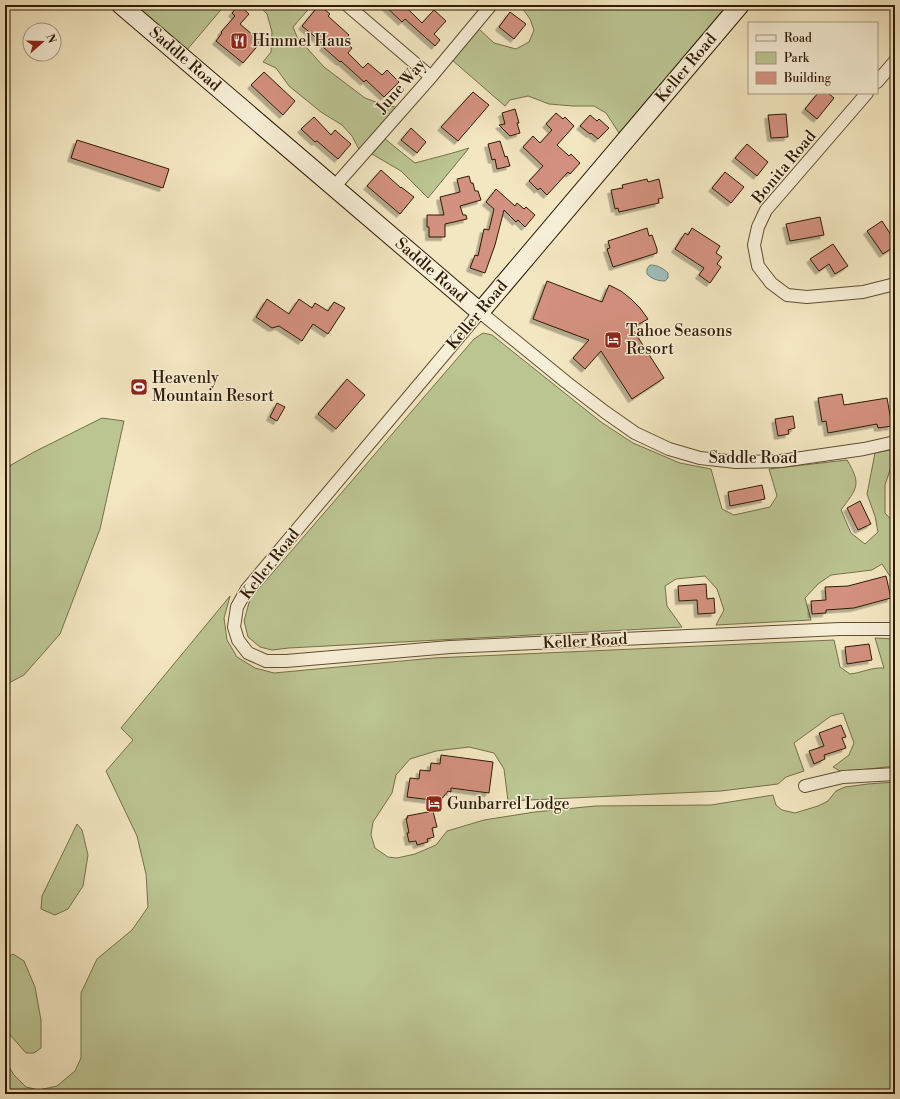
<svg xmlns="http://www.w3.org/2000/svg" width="900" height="1099" viewBox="0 0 900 1099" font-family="'Libre Bodoni',serif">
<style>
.green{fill:#bbc592;stroke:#75704a}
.water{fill:#9fbebc;stroke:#727d72}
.building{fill:#d3917f;stroke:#2f1b03;filter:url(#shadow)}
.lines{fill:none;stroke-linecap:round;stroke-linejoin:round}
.street-casing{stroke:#604e32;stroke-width:14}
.secondary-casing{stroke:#2f1b03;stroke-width:20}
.street{stroke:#f7efd7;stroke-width:12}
.secondary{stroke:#f7efd7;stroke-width:18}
.labels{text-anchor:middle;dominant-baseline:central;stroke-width:3;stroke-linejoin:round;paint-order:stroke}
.poi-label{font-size:16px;fill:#2f1b03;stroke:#f7efd7;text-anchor:start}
.street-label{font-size:16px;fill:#2f1b03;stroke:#f7efd7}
</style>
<defs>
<filter id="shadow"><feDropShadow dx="-3.5" dy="3.5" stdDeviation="0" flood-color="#0004"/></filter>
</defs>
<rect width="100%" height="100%" fill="#f3e7c1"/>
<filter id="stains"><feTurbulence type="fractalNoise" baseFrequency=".005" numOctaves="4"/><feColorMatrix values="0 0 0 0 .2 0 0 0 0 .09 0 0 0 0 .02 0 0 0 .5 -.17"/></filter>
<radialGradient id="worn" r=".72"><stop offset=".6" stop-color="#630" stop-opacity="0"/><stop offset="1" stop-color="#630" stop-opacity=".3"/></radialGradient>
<path class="green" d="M133 5H225L186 51Z
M258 5H312L293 27 297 37 324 67 365 98 381 104 399 108 360 151 352 136 342 125 321 112 289 86 276 68 263 62 271 52 272 32 267 14Z
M520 5H727L619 133 606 113 594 106H573L549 104 528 96 510 100 505 106 452 60 479 29 494 43 516 49 529 42 534 30 530 19Z
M385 139 415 163C433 158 451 154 469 148L428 198 401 171 372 154Z
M483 333 492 335 601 422 633 443 680 463 711 469 722 509 734 515 770 507 777 496 769 469 847 460C862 485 857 488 841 510L851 533 865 544 878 532 875 516 867 494 875 453 895 449V455L885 485V513L895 524V584L882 564 872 570 831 575 818 584 805 598 811 620 716 625 724 610 717 589 705 576 676 579 665 586 667 606 682 627 289 648 272 650 260 647 248 637 244 621 250 599 474 339Z
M102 418 124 421 100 529 60 634 24 675 5 685V476L11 465 34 452Z
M230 596 224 618 227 640 237 657 255 668 274 673 434 658 834 640 840 667 850 674C861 673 872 667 884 668L875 638 895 639V766L842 772 833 767 849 755 854 743 843 713 831 716 794 743 804 771 786 777 778 784 721 791 508 801 504 769 494 753 469 747 436 751 410 759 396 775 392 793 373 822 371 835 375 848 388 857 397 858 415 854 436 845 447 831 484 820 535 812 595 806 711 805 773 795 776 805 782 810 795 813 818 806 828 801 836 791 845 787 868 784 895 782V1094H5V1060L14 1075 26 1087 39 1090 57 1086 75 1071 81 1058V993L97 959 132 930 148 907 146 874 137 836 106 771 133 740 121 728Z
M77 824 82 830 88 855 83 886 68 909 55 915 41 909 42 896Z
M13 954 24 961 35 987 41 1020V1048L34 1053H26L10 1035 5 1026V959Z"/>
<path class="water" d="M650 265C657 265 663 268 668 273V278L665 281C658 281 652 279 647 274V269Z"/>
<path class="building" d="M239 5 249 14 240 24 261 42 243 63 216 41 222 33 221 32 235 16 232 13Z
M319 5 330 14 328 16 349 35 344 41 352 48 348 53 363 68 368 63 382 75 387 70 399 82 384 97 366 80 364 82 341 61 340 62 323 47 325 45 302 26Z
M384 5H404L422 23 434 10 446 21 434 34 440 40 435 46 405 19 402 22Z
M510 12 526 24 514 39 499 27Z
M264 72 295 101 283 115 251 85Z
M473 92 489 105 458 141 441 127Z
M818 93H828L834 98 817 119 805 109Z
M515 109 519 123H517L520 133 510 136 499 125 505 124 502 113Z
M556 113 563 119 565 117 574 126 557 145 569 156 571 154 580 163 570 174 568 172 547 195 540 188 538 190 529 181 543 166 523 147 533 136 540 143 552 130 546 124Z
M786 114 788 137 771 138 768 115Z
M590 115 597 121 599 119 609 128 598 139 591 133 590 134 580 126Z
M314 117 331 135 335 130 351 144 338 159 317 141 315 142 301 129Z
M411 128 426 142 417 153 401 140Z
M77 140 169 169 163 188 71 158Z
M500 141 505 157 507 156 510 166 497 169 495 159 492 160 488 144Z
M747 144 768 162 757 176 735 158Z
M381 170 401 188V187L414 197 400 214 367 186Z
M725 172 744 187 731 203 712 188Z
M469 176 471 183H473L475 191H478L481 200 460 206 463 215H466L467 219 445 224V237H429V227H427V215H444L440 197 460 192 457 179Z
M647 179 648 182 659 179 663 198 658 199 659 203 619 212 618 208 615 209 611 190 623 188 622 185Z
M496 189 515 206 517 203 524 209 526 207 535 215 525 227 518 220 516 222 504 210 495 245 485 273 470 268 475 255 478 256 484 229 489 230 494 209 486 202Z
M820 217 824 235 790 241 786 224Z
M882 221 895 241V246L883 254 867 231Z
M647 228 649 236 652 235 657 249V253L613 267 607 249 610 248 608 241Z
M692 228 720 246 716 253 722 257 717 264 721 267 710 283 699 275 704 268 675 249 685 233 688 235Z
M833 244 848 266 835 274 829 264 819 271 810 259Z
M547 281 602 302 609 285 621 291 631 299 640 308 648 319 632 328 664 378 632 399 601 351 585 369 573 358 589 340 533 319Z
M267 299 289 314 299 299 312 308 315 303 328 311 334 302 345 308 328 334 313 324 302 341 279 326 272 328 256 317Z
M347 379 365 395 336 429 318 414Z
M842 394 844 405 887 398 892 426 878 428 877 424 828 433 826 421 822 422 818 398Z
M277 403 285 407 277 421 270 417Z
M793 416 795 428 788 430 789 434 778 436 775 419Z
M762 485 765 499 730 506 728 492Z
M860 501 871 524 858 530 847 508Z
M886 576 891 598 854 608 826 610V613L812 614 811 601 826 600 825 587 848 586Z
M706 584 707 599 714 598 715 613 698 614 697 600 679 601 678 586Z
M869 644 872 660 847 664 845 647Z
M841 725 846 737 842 738 846 748 824 755 825 759 814 764 809 751 824 746 819 733Z
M441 755 493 762 489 793 451 788V792L448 791 440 801 407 797 410 778 419 779 420 770 430 771 431 763 440 764Z
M433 811 437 827 432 828 434 837 427 839 428 842 417 845 416 841 409 842 407 833H409L406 818H408L407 816Z"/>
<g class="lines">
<g class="street-casing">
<path id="street" d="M347 5 431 77
M877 82 895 61
M867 93 766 210 758 227 754 245 758 266 771 283 787 295 807 297 863 292 895 284
M334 187 431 77 491 5
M895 442 864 449 781 461 736 462 700 458 669 449 635 433 605 412 566 382 480 312 247 589 237 607 234 627 238 640 248 653 266 661H286L450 647 840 629H895
M805 786 843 777 895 774"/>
</g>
<g class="secondary-casing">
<path id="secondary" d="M121 5 480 312 740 5"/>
</g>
<use href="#street" class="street"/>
<use href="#secondary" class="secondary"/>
</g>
<defs>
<g id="restaurant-square" transform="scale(0.9)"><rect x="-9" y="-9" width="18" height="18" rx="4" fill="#8f2418" stroke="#f7efd7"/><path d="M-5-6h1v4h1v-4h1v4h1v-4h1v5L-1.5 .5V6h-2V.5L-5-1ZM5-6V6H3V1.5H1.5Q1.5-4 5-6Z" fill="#fff"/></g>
<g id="hotel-square" transform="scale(0.9)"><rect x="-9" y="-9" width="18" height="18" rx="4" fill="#8f2418" stroke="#f7efd7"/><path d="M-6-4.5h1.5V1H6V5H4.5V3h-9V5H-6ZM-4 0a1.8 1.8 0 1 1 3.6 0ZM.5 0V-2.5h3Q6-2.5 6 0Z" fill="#fff"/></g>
<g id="stadium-square" transform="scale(0.9)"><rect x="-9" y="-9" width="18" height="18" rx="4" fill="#8f2418" stroke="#f7efd7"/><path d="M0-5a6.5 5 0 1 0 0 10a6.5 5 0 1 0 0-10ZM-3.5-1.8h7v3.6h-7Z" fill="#fff"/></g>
</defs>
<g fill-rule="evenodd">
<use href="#restaurant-square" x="239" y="41"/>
<use href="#hotel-square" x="613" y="340"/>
<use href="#stadium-square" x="139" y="387"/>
<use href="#hotel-square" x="434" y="804"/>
</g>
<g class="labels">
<g class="poi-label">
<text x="252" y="41">Himmel Haus</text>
<text x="626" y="331">Tahoe Seasons<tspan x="626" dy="18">Resort</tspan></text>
<text x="152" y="378">Heavenly<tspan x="152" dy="18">Mountain Resort</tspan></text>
<text x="447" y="804">Gunbarrel Lodge</text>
</g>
<g class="street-label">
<text transform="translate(185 59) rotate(41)">Saddle Road</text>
<text transform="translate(686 68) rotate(-50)">Keller Road</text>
<text transform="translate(401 86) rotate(-49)">June Way</text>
<text transform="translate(784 167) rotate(-50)">Bonita Road</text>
<text transform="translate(431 270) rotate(41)">Saddle Road</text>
<text transform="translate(477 315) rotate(-50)">Keller Road</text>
<text x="753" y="458">Saddle Road</text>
<text transform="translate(270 564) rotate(-52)">Keller Road</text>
<text transform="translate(585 641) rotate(-3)">Keller Road</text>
</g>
</g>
<rect width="900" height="1099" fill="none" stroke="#f3e7c1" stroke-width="20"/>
<rect x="6" y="6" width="888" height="1087" fill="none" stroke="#2f1b03" stroke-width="2"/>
<rect x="10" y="10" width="880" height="1079" fill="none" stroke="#2f1b03"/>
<rect x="748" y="22" width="130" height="72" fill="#f7efd7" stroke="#a79a82"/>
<rect x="756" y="35" width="20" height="6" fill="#f7efd7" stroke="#a79a82"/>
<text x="784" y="42" font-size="12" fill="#2f1b03">Road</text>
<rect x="756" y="52" width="20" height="12" fill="#bbc592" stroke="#a79a82"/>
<text x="784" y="62" font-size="12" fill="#2f1b03">Park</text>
<rect x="756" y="72" width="20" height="12" fill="#d3917f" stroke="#a79a82"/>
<text x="784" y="82" font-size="12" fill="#2f1b03">Building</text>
<g transform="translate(42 42) rotate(70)"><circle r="19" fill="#f7efd7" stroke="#a79a82"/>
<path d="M0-3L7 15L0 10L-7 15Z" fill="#8f2418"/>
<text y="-6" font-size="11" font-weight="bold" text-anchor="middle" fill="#2f1b03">N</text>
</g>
<rect width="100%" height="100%" filter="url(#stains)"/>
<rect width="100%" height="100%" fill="url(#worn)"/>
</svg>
